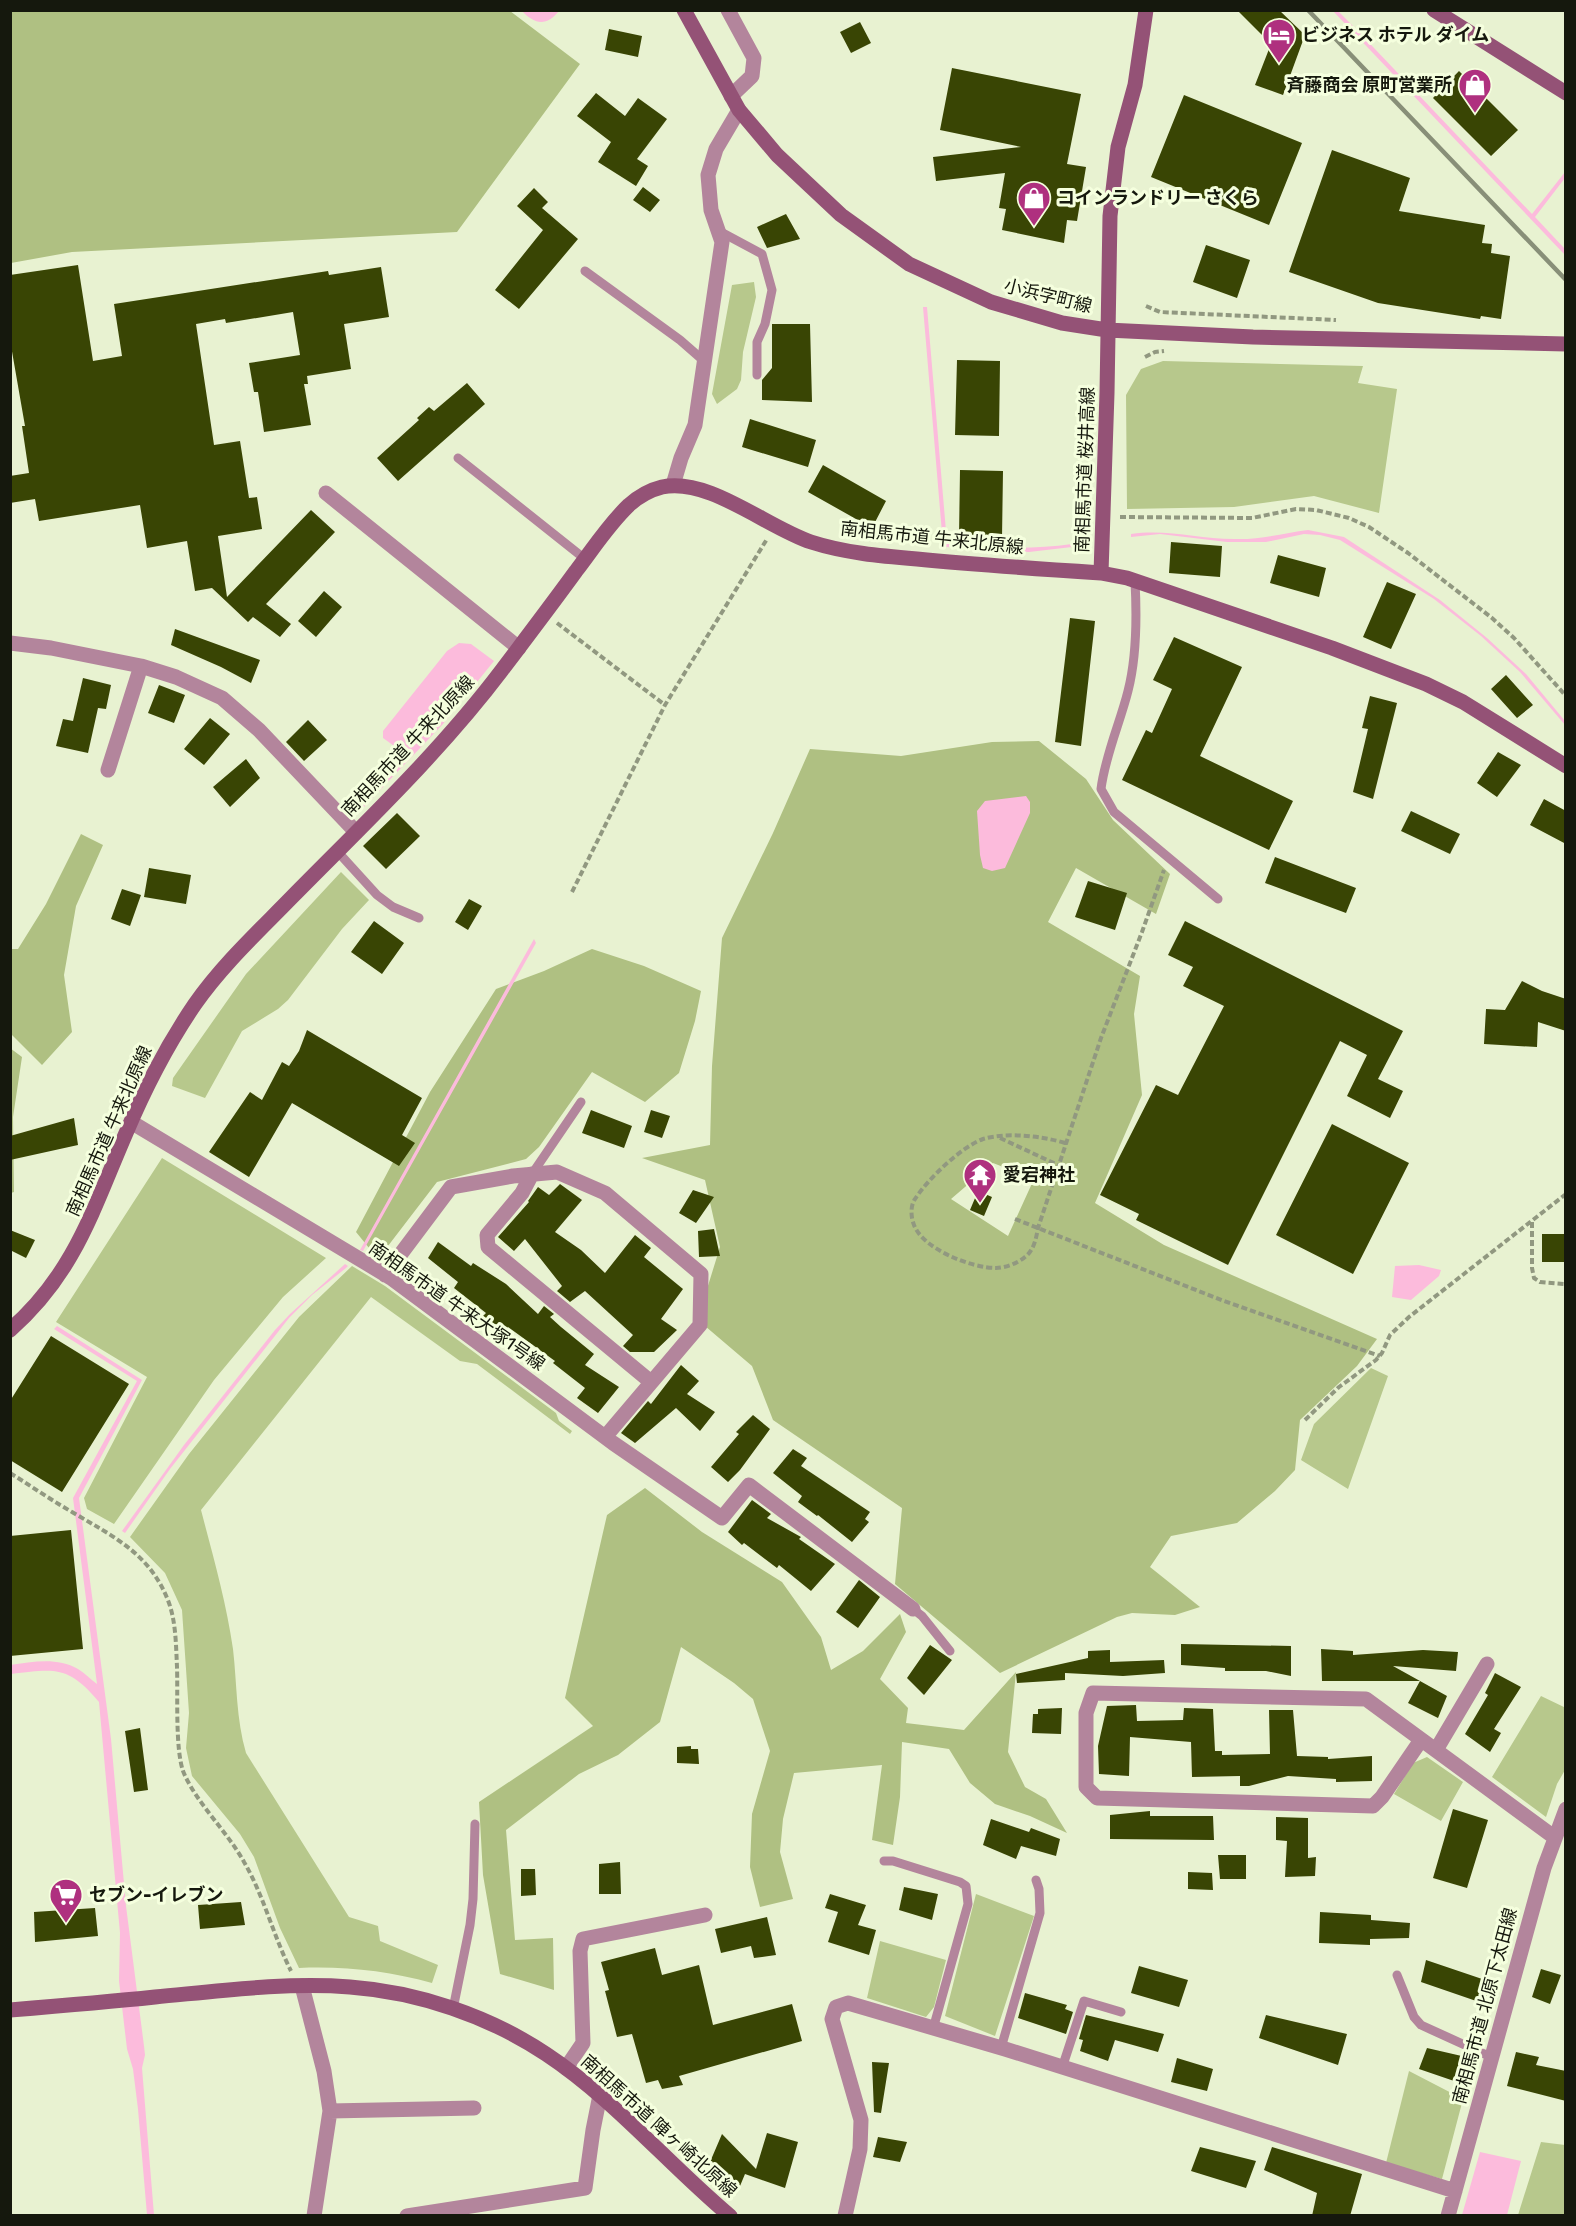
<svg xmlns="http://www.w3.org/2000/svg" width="1576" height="2226" viewBox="0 0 1576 2226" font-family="Rubik,'Noto Sans JP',sans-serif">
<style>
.green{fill:#b7c88c}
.forest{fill:#afc082;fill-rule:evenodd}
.water{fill:#fcbbdc}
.building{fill:#394504}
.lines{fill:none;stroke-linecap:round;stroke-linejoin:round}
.path{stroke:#919880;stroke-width:4;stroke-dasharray:6 3;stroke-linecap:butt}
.lane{stroke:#b3859c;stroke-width:9}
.street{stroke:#b3859c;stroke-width:15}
.secondary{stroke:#945276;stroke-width:15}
.rail{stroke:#888f78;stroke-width:4.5}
.labels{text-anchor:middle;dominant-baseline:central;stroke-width:6;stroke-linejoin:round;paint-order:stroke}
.poi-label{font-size:18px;font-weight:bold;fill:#15180d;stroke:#f5ffde;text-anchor:start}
.street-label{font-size:18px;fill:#15180d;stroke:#f5ffde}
</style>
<rect width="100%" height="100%" fill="#e8f2d1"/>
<path class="green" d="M754 282 756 297 743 352 741 380 737 389 717 404 712 394 732 285Z
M1163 361 1363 366 1358 383 1397 389 1379 513 1314 496 1234 507 1127 509 1126 395 1141 369Z
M341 872 369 900 342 929 288 1000 278 1009 242 1031 205 1098 172 1086 173 1078 246 974Z
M162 1158 326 1258 283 1297 214 1380 114 1524 87 1509 84 1498 147 1377 56 1322Z
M352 1266 385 1286 556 1413 559 1421 572 1431 570 1434 477 1364 460 1361 371 1297 201 1510C213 1556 226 1601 233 1649 237 1684 236 1719 246 1753L349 1917 378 1926 380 1941 438 1965 432 1983C388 1971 345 1966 299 1968L280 1928 254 1857 240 1834 192 1776 186 1748 189 1713 182 1610 165 1573 130 1537 189 1454 299 1317Z
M1371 1368 1388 1376 1348 1489 1301 1460 1314 1424Z
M1541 1696 1566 1708 1565 1770 1557 1784 1546 1817 1492 1777Z
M1427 1757 1463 1782 1441 1821 1394 1794 1413 1763Z
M976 1894 1034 1916 995 2036 945 2016Z
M880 1941 946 1960 934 2007 926 2017 867 1998Z
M1409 2071 1463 2099 1442 2179 1386 2163Z
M1541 2142 1565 2145V2215H1518Z"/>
<path class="forest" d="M11 10 510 11 580 64 457 232 72 252 11 263Z
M1039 741 1086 779 1113 820 1170 874 1156 914 1076 868 1048 922 1140 976 1134 1014 1142 1095 1095 1203 1164 1245 1377 1339 1357 1366 1300 1420 1295 1470 1275 1491 1237 1523 1171 1536 1150 1567 1200 1607 1175 1615 1132 1613 1117 1617 1000 1673 895 1584 902 1508 773 1420 752 1366 705 1326 707 1289 720 1247 705 1180 642 1158 710 1145 712 1066 722 938 773 833 810 749 901 756 992 742ZM993 1163 1034 1179 1008 1236 951 1199Z
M81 834 103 845 76 906 64 975 72 1032 42 1065 11 1034V949H18L46 904Z
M592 949 644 966 701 991 695 1021 679 1073 645 1102 592 1072 539 1147 526 1159 437 1182 378 1259 356 1232 430 1092 496 989 544 971Z
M10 1048 22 1057 13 1117 14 1192 11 1193Z
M645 1488 702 1532 782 1582 821 1637 831 1670 863 1651 900 1614 906 1632 880 1679 908 1708 906 1723 964 1730 1016 1672 1008 1752 1025 1787 1046 1799 1067 1833 1030 1816 995 1804 970 1783 949 1749 902 1742 900 1797 893 1845 872 1840 882 1765 794 1773 783 1819 780 1852 793 1899 760 1907 750 1867 752 1814 770 1751 753 1699 734 1683 681 1647 660 1722 618 1755 579 1774 506 1830 515 1940 553 1938 554 1990 500 1974 483 1875 479 1802 593 1726 565 1698 607 1515Z"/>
<path class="water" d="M522 11H559C547 26 535 25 522 11Z
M1333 11H1338L1355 28 1532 214 1565 172V178L1535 217 1565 249V255Z
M923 307H927L947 543C989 548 1030 550 1072 544V547L1029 552 946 547 943 545Z
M1308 530 1344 537 1440 600 1487 638 1526 674 1565 721V725L1520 672 1481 636 1434 599 1340 540 1320 535 1304 534 1266 542H1227L1160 534 1131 537V534C1168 529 1198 539 1234 539 1260 540 1284 533 1308 530Z
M459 643 471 644 494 661 443 724 361 810 357 806 362 792 371 783 382 781 386 778 396 756 404 753 383 738V731L447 651Z
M1026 796 1030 802V813L1005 868 992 871 983 868 980 855 977 811 985 801Z
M534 939 536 943 382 1217 363 1251 360 1250Z
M345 1264 348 1266 346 1268 312 1295 289 1318 170 1469 125 1533 122 1531 184 1445 275 1330 290 1314Z
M1419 1265 1441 1270 1439 1276 1411 1300 1392 1297 1395 1266Z
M57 1326 142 1380 79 1498 111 1739 126 1906 144 2046 145 2055 142 2068 154 2215H147L138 2109 133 2069 127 2049 119 1981 120 1933 99 1702C68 1665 55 1669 11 1674L10 1665C33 1662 57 1657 78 1669 85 1673 91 1680 97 1684L73 1498 137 1381 54 1329Z
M1480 2152 1521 2161 1507 2215H1462Z"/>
<path class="building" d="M1237 10H1279L1305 35 1283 95 1255 85 1271 44Z
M860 22 871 43 851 53 840 32Z
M609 29 642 36 638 57 605 50Z
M952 68 1081 94 1067 164 1086 167 1077 221 1067 220 1064 243 1002 230 1006 209 999 208 1005 173 936 181 933 157 1021 147 940 130Z
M1459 71 1518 130 1491 156 1433 98Z
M596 93 625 116 638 98 667 119 637 159 648 166 636 186 598 162 611 142 577 116Z
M1184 95 1302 143 1269 225 1151 177Z
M1332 150 1410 178 1399 211 1485 225 1482 243 1492 244 1491 253 1510 256 1501 319 1481 316 1480 319 1378 303 1289 272Z
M643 187 660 200 650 212 633 200Z
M534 188 548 202 542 208 578 239 519 309 495 290 543 230 517 206Z
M786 214 800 239 767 248 757 227Z
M1206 245 1250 260 1237 298 1193 282Z
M78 265 93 361 122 356 114 304 328 271 329 275 381 267 389 317 344 324 351 369 307 376 308 384H304L311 425 264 432 258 392H254L249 363 300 355 293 312 226 323 225 319 196 324 214 445 240 441 249 498 257 497 262 529 218 536 227 597 311 510 335 532 266 604 291 624 280 637 253 617 248 622 212 588 195 591 187 541 147 548 140 505 39 521 35 499 10 503V476L29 473 22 426H25L10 340V275Z
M772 324H810L812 402 762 400V380L772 368Z
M957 360 1000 361 999 436 955 435Z
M467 383 485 404 398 481 377 458 419 420 417 418 429 407 434 411Z
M750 419 816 440 808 467 742 447Z
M823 465 886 501 872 528 808 492Z
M960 470 1003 471 1002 538 959 537Z
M1171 542 1222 546 1220 577 1169 573Z
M1278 555 1326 568 1319 597 1270 583Z
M1387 582 1416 594 1391 649 1363 637Z
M324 591 342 607 316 637 298 621Z
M1070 618 1095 621 1081 746 1055 742Z
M175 629 260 660 251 683 221 667 171 645Z
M1174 637 1242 667 1200 756 1293 801 1269 850 1122 780 1146 730 1152 733 1172 689 1153 680Z
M1506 675 1533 705 1517 718 1491 689Z
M83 678 111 685 106 709 98 708 88 753 56 746 63 719 73 721Z
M159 685 185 695 174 723 148 713Z
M1370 696 1397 703 1373 799 1353 792 1368 729 1362 728Z
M210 718 230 734 204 765 184 749Z
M308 720 327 740 304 761 286 742Z
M1498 752 1521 765 1497 797 1477 783Z
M246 759 260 778 230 807 213 787Z
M1544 799 1566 811V844L1530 825Z
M1411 811 1460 834 1450 854 1401 831Z
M397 813 420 836 386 869 363 846Z
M1275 857 1356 888 1346 913 1265 883Z
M149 868 191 875 186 904 144 897Z
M1088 881 1127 893 1115 930 1075 917Z
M122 889 141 895 130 926 111 919Z
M469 899 482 906 468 930 455 922Z
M374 921 404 943 382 974 351 952Z
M1185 921 1403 1031 1378 1079 1403 1091 1390 1118 1347 1096 1367 1055 1340 1041 1228 1265 1136 1220 1139 1214 1100 1195 1156 1085 1178 1095 1224 1006 1183 986 1193 967 1168 955Z
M1522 981 1542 991 1566 999V1031L1538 1022 1537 1047 1484 1044 1486 1009 1505 1010Z
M307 1030 422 1098 402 1135 415 1143 399 1166 292 1103 249 1177 209 1152 250 1092 262 1100 282 1062 289 1066 299 1051Z
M591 1110 632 1126 624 1148 582 1133Z
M651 1110 670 1116 662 1138 644 1132Z
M74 1118 78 1145 10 1160V1136Z
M1332 1124 1409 1163 1353 1274 1276 1235Z
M560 1184 582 1200 555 1232 581 1250 605 1273 635 1235 651 1248 644 1257 683 1289 661 1319 677 1330 654 1352H630L623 1346 633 1335 585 1291 570 1302 557 1291 562 1286 525 1239 514 1251 498 1237 529 1202 528 1201 538 1187 549 1195Z
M693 1190 714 1197 696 1223 679 1213Z
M978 1191 992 1197 984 1216 970 1210Z
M714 1229 720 1256 699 1257 698 1231Z
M10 1230 35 1240 26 1258 10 1250Z
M1542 1234H1566V1262H1542Z
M438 1242 471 1266 473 1263 506 1284 538 1314 544 1306 554 1314 550 1317 561 1327 594 1354 585 1365 619 1387 598 1413 577 1398 585 1388 553 1363 555 1361 508 1327 503 1333 483 1316 486 1313 454 1288 458 1282 428 1258Z
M51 1336 129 1384 62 1492 10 1460V1401Z
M681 1365 699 1381 687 1394 715 1412 700 1431 676 1408 635 1443 621 1433 648 1401 651 1404Z
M753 1415 770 1429 740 1470 728 1482 711 1467 739 1434 736 1432Z
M793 1449 807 1458 801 1466 870 1512 865 1519 869 1522 852 1542 818 1515 817 1516 798 1502 802 1496 773 1473Z
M752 1500 771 1514 767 1518 801 1537 799 1539 835 1564 811 1591 779 1565 777 1568 744 1543 742 1545 728 1532Z
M71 1530 83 1649 10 1656V1536Z
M859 1580 880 1597 858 1628 836 1612Z
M1181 1644 1291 1646V1676L1266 1671H1225V1668L1181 1665Z
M930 1645 952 1660 924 1695 907 1678Z
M1321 1649 1353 1651V1655L1423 1650 1458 1652 1456 1671 1393 1666 1420 1681H1322Z
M1110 1650V1662L1164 1660 1165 1673 1123 1676 1065 1673V1680L1017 1683 1016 1674 1088 1658V1651Z
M1495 1673 1521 1687 1494 1729 1501 1733 1490 1752 1465 1734 1488 1695 1485 1693Z
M1420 1681 1447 1696 1438 1718 1408 1703Z
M1136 1705 1137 1721 1183 1720 1184 1708 1213 1709 1215 1751H1222V1755L1270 1754 1269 1710H1293L1297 1756 1328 1757V1759L1372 1756V1781L1336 1782V1779L1288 1776 1249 1786H1240V1776L1192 1777 1191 1742 1130 1737 1129 1776 1099 1774 1098 1746 1107 1706Z
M1062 1708 1061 1734 1032 1733 1033 1714H1038V1709Z
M140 1728 148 1790 134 1792 125 1731Z
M691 1746V1749H698L699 1764 677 1763V1747Z
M1453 1809 1488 1820 1467 1888 1433 1878Z
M1150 1811V1816H1213L1214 1840 1110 1839V1815Z
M1276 1817 1308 1818V1858L1316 1857 1315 1876 1285 1877 1287 1841 1276 1840Z
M991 1819 1029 1832 1031 1828 1060 1839 1056 1856 1021 1846 1016 1859 983 1845Z
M1218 1855H1246V1879H1220Z
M620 1862 621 1894H599V1864Z
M521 1869H535L536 1895 521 1896Z
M1188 1872 1212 1873 1213 1890 1188 1889Z
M904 1887 938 1894 932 1920 899 1910Z
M830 1894 866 1905 858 1925 876 1930 869 1955 828 1942 838 1912 825 1908Z
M241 1902 245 1925 200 1929 198 1905Z
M95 1908 98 1936 35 1942 34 1912Z
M1320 1912 1371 1915V1920L1410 1923 1409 1938 1370 1939V1945L1319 1943Z
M767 1917 776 1955 754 1958 751 1946 721 1953 715 1929Z
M655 1948 662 1975 699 1965 713 2025 792 2004 802 2041 679 2076 683 2085 662 2089 658 2080 646 2083 632 2034 617 2037 605 1991 609 1990 601 1962Z
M1426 1960 1491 1982 1485 2004 1421 1982Z
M1139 1966 1188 1980 1179 2007 1131 1993Z
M1541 1969 1561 1975 1550 2004 1532 1997Z
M1025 1993 1067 2005 1065 2009 1073 2012 1066 2034 1018 2018Z
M1086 2015 1164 2034 1158 2052 1115 2040 1108 2061 1080 2051 1083 2040 1079 2039Z
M1266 2015 1347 2034 1338 2065 1259 2038Z
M1427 2048 1466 2057 1457 2082 1419 2069Z
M1516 2052 1539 2057 1536 2065 1566 2071V2101L1507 2086Z
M1177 2058 1213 2069 1207 2091 1171 2082Z
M872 2062 889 2063 881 2113 874 2112Z
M767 2133 798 2142 785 2188 745 2174 740 2186 710 2162 722 2134 756 2169Z
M878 2137 907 2142 900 2162 873 2157Z
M1200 2147 1256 2161 1246 2188 1191 2171Z
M1272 2147 1362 2174 1350 2216H1312L1317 2193 1264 2170Z"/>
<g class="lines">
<path class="path" d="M1146 306 1160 312 1336 320
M1145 357 1155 352 1164 351
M1120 517 1252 518 1296 509 1316 510 1349 518 1369 527 1408 553 1492 618 1514 638 1566 696
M557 623 665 705
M572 892 665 705 767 539
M1000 1138 1058 1165
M1065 1143C1042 1136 1007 1132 983 1139 961 1147 928 1179 915 1199 910 1206 911 1218 914 1225 923 1249 971 1268 996 1268 1005 1268 1018 1263 1025 1257 1034 1250 1036 1239 1038 1228L1101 1038 1142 932 1164 870
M1015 1219 1224 1301 1380 1356
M1532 1222V1268L1534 1278 1540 1282 1564 1284
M1305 1420 1339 1387 1376 1360 1382 1353 1390 1335 1409 1317 1566 1194
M10 1473C31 1486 51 1500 72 1512 114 1537 151 1554 169 1603 176 1623 176 1646 177 1667 178 1694 175 1747 183 1771 196 1803 227 1831 244 1862 264 1896 273 1935 291 1971"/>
<path class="lane" d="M719 231 762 254 772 290 765 324 757 342V375
M585 271 680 340 704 361
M458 458 585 559
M1135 581C1137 618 1137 656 1128 691 1120 723 1105 756 1101 789L1114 812 1218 899
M337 851 377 895 393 907 419 918
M532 1174 581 1102
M913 1609 922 1616 950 1651
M884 1861H893L960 1882 966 1886 968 1904 933 2029
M1397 1975 1414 2017 1421 2025 1491 2057
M453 2009 470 1925 473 1899 475 1824
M1001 2048 1040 1913 1039 1889 1036 1880
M1062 2068 1084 2001 1121 2012"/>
<path class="street" d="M728 10 754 58 752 76 731 96
M673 485 681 458 695 425 722 242 711 210 708 175 716 149 739 110
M326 493 519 648
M10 643 51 648 141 666 176 677 222 698 259 730 356 832
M108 770 141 666
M131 1122 391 1278 613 1443 722 1518 749 1485 913 1609
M532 1174 522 1193 487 1235 488 1247 651 1382
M385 1275 451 1187 513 1176 557 1172 605 1193 701 1274 700 1325 605 1437
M1421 1740 1382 1797 1373 1806 1097 1798 1086 1787V1713L1093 1693 1366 1699 1554 1837
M1436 1750 1487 1664
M302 1986 324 2071 330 2111 314 2216
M566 2068 583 2043 580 1951 583 1939 705 1915
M330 2111 474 2108
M407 2216 585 2188 593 2130 600 2095
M845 2216 860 2149 861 2120 832 2019 836 2007 848 2003 1005 2049 1455 2191
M1448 2216 1544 1868 1566 1809"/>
<path class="secondary" d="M684 10 739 110 777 155 841 215 909 264 991 302 1062 323 1107 330 1253 337 1566 344
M1146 10 1135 85 1118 147 1110 216 1107 393 1101 573 1127 578 1332 648 1426 684 1463 702 1566 766
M1434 10 1566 93
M10 1330C75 1273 93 1209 126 1133 145 1088 167 1045 195 1004 223 964 259 931 293 896 365 823 440 752 502 670 527 637 552 604 576 571 593 549 608 525 629 505 638 497 650 490 662 487 709 477 766 527 811 542 845 553 881 556 917 559 979 565 1040 569 1101 573
M10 2010C59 2006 107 2002 155 1997 219 1991 286 1982 350 1987 418 1992 489 2016 546 2054 614 2099 667 2163 730 2216"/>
<path class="rail" d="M1308 10 1566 280"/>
</g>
<defs>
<g id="hotel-pin" transform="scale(1.725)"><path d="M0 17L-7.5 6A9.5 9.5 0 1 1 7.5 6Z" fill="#af307f" stroke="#f5ffde"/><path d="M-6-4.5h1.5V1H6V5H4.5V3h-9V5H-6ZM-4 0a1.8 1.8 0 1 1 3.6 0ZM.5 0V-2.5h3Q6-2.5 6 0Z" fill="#fff"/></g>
<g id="shop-pin" transform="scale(1.725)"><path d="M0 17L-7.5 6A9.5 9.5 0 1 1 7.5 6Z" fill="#af307f" stroke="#f5ffde"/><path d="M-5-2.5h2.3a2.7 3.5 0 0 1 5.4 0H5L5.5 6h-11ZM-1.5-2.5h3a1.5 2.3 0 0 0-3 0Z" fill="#fff"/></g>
<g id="temple-pin" transform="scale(1.725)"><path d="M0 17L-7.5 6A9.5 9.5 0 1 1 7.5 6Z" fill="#af307f" stroke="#f5ffde"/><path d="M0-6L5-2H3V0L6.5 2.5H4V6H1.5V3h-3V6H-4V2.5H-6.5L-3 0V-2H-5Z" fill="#fff"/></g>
<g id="supermarket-pin" transform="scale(1.725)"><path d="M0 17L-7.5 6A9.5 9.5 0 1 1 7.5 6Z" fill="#af307f" stroke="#f5ffde"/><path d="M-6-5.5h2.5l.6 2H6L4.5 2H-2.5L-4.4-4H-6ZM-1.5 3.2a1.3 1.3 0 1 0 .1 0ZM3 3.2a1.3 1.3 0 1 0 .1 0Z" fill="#fff"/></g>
</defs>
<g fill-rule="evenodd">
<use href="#hotel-pin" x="1279" y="35"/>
<use href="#shop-pin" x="1475" y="85"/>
<use href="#shop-pin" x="1034" y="198"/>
<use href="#temple-pin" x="980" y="1175"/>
<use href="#supermarket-pin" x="66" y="1895"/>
</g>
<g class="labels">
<g class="poi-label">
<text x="1302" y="35">ビジネス ホテル ダイム</text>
<text x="1452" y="85" text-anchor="end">斉藤商会 原町営業所</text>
<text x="1057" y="198">コインランドリー さくら</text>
<text x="1003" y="1175">愛宕神社</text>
<text x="89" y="1895">セブン-イレブン</text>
</g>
<g class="street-label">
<text transform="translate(1048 296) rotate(14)">小浜字町線</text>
<text transform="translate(1085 470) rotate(-88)">南相馬市道 桜井高線</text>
<text transform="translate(932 538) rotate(6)">南相馬市道 牛来北原線</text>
<text transform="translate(408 746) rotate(-47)">南相馬市道 牛来北原線</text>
<text transform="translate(109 1131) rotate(-66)">南相馬市道 牛来北原線</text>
<text transform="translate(457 1306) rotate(35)">南相馬市道 牛来大塚1号線</text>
<text transform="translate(1485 2006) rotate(-75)">南相馬市道 北原下太田線</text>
<text transform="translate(659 2126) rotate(42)">南相馬市道 陣ヶ崎北原線</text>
</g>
</g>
<rect width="1576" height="2226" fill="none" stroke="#15180d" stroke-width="24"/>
</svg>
